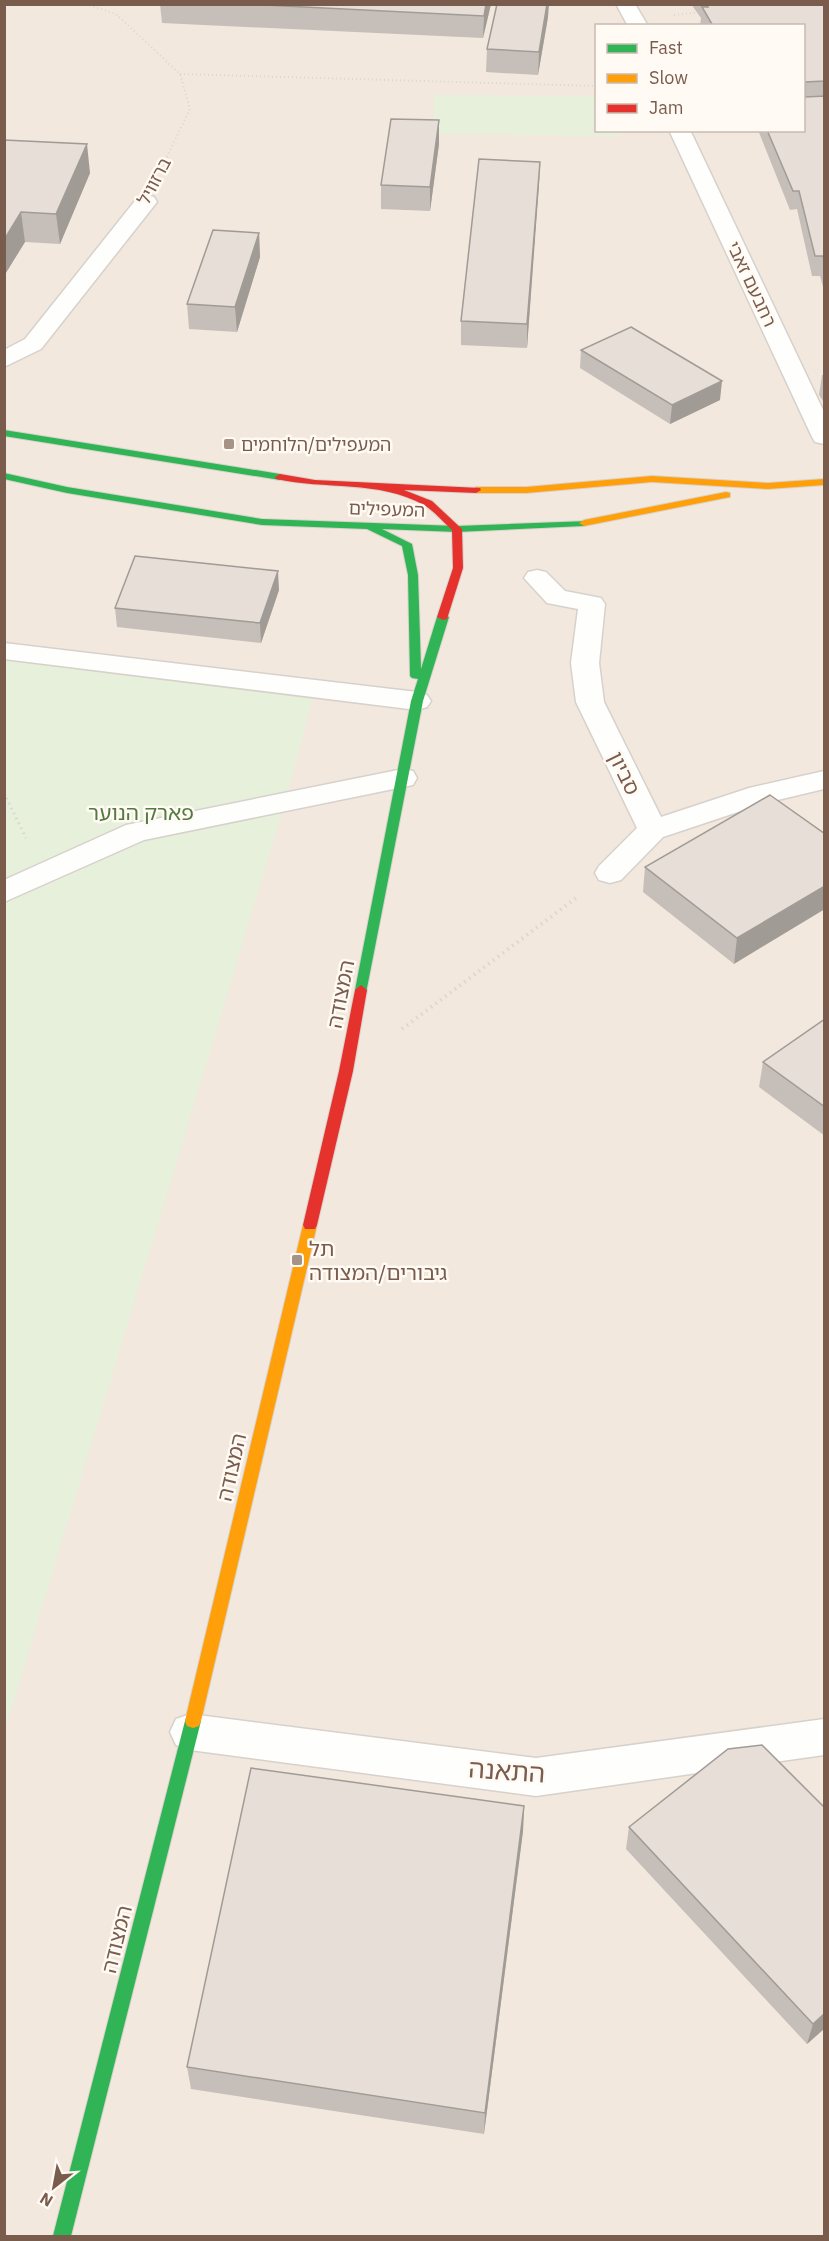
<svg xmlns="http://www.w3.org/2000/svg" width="829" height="2241" viewBox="0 0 829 2241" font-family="'IBM Plex Sans','Noto Sans Hebrew',sans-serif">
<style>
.residential{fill:#f2e8de;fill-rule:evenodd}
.green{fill:#e7f0db}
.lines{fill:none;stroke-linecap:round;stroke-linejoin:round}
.lane-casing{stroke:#d7d1cb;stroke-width:3}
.street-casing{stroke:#d7d1cb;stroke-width:3}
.fast-casing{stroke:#d9d2cb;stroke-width:2}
.slow-casing{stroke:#d9d2cb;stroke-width:2}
.jam-casing{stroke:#d9d2cb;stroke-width:2}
.path-far2{stroke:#dcd5d0;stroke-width:2;stroke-dasharray:1 3;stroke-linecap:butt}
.path-far1{stroke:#dcd5d0;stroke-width:3;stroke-dasharray:1.5 4;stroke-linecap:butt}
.path{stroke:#dcd5d0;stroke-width:4;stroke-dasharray:1.5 4.5;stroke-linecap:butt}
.lane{fill:#fefefd;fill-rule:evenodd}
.street{fill:#fefefd;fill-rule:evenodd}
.fast{fill:#30b455;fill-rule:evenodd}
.slow{fill:#ff9f0a;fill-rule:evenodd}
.jam{fill:#e5322d;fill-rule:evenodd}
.wall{fill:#c6bfb9}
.shaded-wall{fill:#a19b96}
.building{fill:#e6ded7;stroke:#a19b96;stroke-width:1.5}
.poi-dot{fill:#a69286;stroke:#fffaf3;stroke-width:2}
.labels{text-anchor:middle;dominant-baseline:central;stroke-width:5;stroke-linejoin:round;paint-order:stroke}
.far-street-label{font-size:18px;fill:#7a5c4d;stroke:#fffaf3}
.far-poi-label{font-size:18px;fill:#7a5c4d;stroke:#fffaf3;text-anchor:start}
.street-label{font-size:21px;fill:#7a5c4d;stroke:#fffaf3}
.park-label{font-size:21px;fill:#537a41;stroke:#fffaf3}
.poi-label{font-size:21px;fill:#7a5c4d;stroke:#fffaf3;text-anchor:start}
.near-street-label{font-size:26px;fill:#7a5c4d;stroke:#fffaf3}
</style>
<rect width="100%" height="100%" fill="#f9f5f0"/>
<path class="residential" d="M5 5H824V2236H5ZM596 26H804V130H596Z"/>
<path class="green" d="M434 95 596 96V130L620 131V136L433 134Z
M5 659 315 690 286 800 5 1730Z"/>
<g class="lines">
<g class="lane-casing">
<path id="lane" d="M403 769 413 771 417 778 413 785 144 840 4 902V880L126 825Z"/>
</g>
<g class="street-casing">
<path id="street" d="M616 4H635L648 26H628Z
M669 130H690L824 412V444L815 442 812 437Z
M146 195 154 197 157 202 41 349 4 367V350L25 339 138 197Z
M537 570 546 572 565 591 601 598 605 604 599 663 604 702 661 817 749 788 824 771V789L765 803 663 837 621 880 610 883 599 880 595 873 599 866 637 828 576 702 571 663 578 609 547 603 524 578 528 572Z
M4 643 417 692 427 695 431 701 427 707 417 710 4 659Z
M190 1714 536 1758 824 1719V1755L536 1796 190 1750 176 1745 170 1732 176 1719Z"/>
</g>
<g class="fast-casing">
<path id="fast" d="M4 430 280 474 285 477 280 480 4 436Z
M4 473 67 487 262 519 457 526 588 521 589 523 584 526 457 532 382 529 412 544 418 575 421 669 437 617 443 614 449 617 423 701 366 993H356L355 990 411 701 418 679 412 678 410 676 408 575 402 546 367 529 262 525 67 493 4 479Z
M193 1714 199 1716 201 1721 71 2236H53L185 1721 187 1716Z"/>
</g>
<g class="slow-casing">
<path id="slow" d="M652 476 768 483 824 479V485L768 489 652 482 526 493H476L471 490 476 487H526Z
M726 492 730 493V497L584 526 579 523 584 520Z
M310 1220 315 1221 317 1225 201 1721 199 1726 193 1728 187 1726 185 1721 303 1225 305 1221Z"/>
</g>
<g class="jam-casing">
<path id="jam" d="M280 474 315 480 480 488 481 490 476 493 404 490 432 501 462 529 463 568 447 619 443 620 437 617 453 568 452 530C443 522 434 511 424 505 379 480 325 490 276 479L275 477Z
M361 985 367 990 353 1071 317 1225 315 1229H305L303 1225 339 1071 355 990Z"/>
</g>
<path class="path-far2" d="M86 4 116 14 180 74 190 109 161 169
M674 15 702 12
M180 74 596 86"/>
<path class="path-far1" d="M4 793 26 838"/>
<path class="path" d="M402 1029 576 898"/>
<use href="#lane" class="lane"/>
<use href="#street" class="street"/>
<use href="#fast" class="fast"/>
<use href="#slow" class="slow"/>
<use href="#jam" class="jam"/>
</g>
<path class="wall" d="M160 4H491L483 38 162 23Z
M691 4H825V294L820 276H812L797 209 790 210 758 130H804V26H700L701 18Z
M548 17 538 75 486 72 487 49Z
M4 140 90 173 60 244 25 242 4 276Z
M439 144 430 211 381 209V185Z
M540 162 527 348 461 345V321Z
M259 233 260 257 237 332 189 329 187 304Z
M581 350 720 400 670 424 580 368Z
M822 375H825V404L819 395Z
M279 590 261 643 117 627 115 608Z
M770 795 734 964 643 892 645 867Z
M825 1019V1136L759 1087 763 1062Z
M524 1806 523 1831 484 2134 191 2089 187 2067Z
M629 1827 825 2028 807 2044 626 1849Z"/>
<path class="shaded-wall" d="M486 4H491L483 38 484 16Z
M547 4H549L548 17 538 75 539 52Z
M439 120V144L430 211V187Z
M87 144 90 173 60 244 56 214Z
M540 162 539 185 527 348V324Z
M21 212 25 242 4 276V240Z
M259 233 260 257 237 332 235 307Z
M722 381 720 400 670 424 672 405Z
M278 571 279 590 261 643 260 623Z
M825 886V909L734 964 737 938Z
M524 1806 523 1831 484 2134 485 2113Z
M825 2013V2028L807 2044 813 2024Z"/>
<path class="building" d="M244 4H486L484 16Z
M497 4H547L539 52 487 49Z
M706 4H825V81L805 82V97L825 96V264L823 256H815L799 191H793L767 130H804V26H713L702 7H708Z
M391 119 439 120 430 187 381 185Z
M4 140 87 144 56 214 21 212 4 240Z
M479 159 540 162 527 324 461 321Z
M213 230 259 233 235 307 187 304Z
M631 327 722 381 672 405 581 350Z
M135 556 278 571 260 623 115 608Z
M770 795 825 834V886L737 938 645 867Z
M825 1019V1107L763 1062Z
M762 1745 825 1808V2013L813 2024 629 1827 728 1749Z
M251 1768 524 1806 485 2113 187 2067Z"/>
<g class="poi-dot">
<rect x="223" y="438" width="12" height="12" rx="3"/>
<rect x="291" y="1254" width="12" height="12" rx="3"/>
</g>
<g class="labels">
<g class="far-street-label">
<text transform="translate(154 181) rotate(-62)">ברזוויל</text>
<text transform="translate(752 284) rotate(65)">רחבעם זאבי</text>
<text transform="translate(387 509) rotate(2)">המעפילים</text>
</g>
<g class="far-poi-label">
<text x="241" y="444">המעפילים/הלוחמים</text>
</g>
<g class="street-label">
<text transform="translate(625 773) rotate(64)">סביון</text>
<text transform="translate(340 994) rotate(-79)">המצודה</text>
<text transform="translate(231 1467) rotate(-77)">המצודה</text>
<text transform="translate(116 1939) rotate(-76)">המצודה</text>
</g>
<g class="park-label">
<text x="141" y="812">פארק הנוער</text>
</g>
<g class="poi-label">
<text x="309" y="1248">תל<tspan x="309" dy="24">גיבורים/המצודה</tspan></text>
</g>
<g class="near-street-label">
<text transform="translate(507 1770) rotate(4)">התאנה</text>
</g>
</g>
<rect width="829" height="2241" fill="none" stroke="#7a5c4d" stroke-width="12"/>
<rect x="595" y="24" width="210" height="108" fill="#fffaf3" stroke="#cabbb1" stroke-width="1.5"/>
<rect x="607" y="44" width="30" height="9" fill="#30b455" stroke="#cabbb1" stroke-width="1.5"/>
<text x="649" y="54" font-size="18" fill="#7a5c4d">Fast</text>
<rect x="607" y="74" width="30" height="9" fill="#ff9f0a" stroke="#cabbb1" stroke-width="1.5"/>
<text x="649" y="84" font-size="18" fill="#7a5c4d">Slow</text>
<rect x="607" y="104" width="30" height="9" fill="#e5322d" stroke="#cabbb1" stroke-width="1.5"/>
<text x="649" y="114" font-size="18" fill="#7a5c4d">Jam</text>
<g transform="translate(54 2187) rotate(211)" stroke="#fffaf3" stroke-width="4.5" paint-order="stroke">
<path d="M0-4.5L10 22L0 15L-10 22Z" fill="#7a5c4d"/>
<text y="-9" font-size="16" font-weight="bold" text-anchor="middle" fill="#7a5c4d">N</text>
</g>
</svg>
